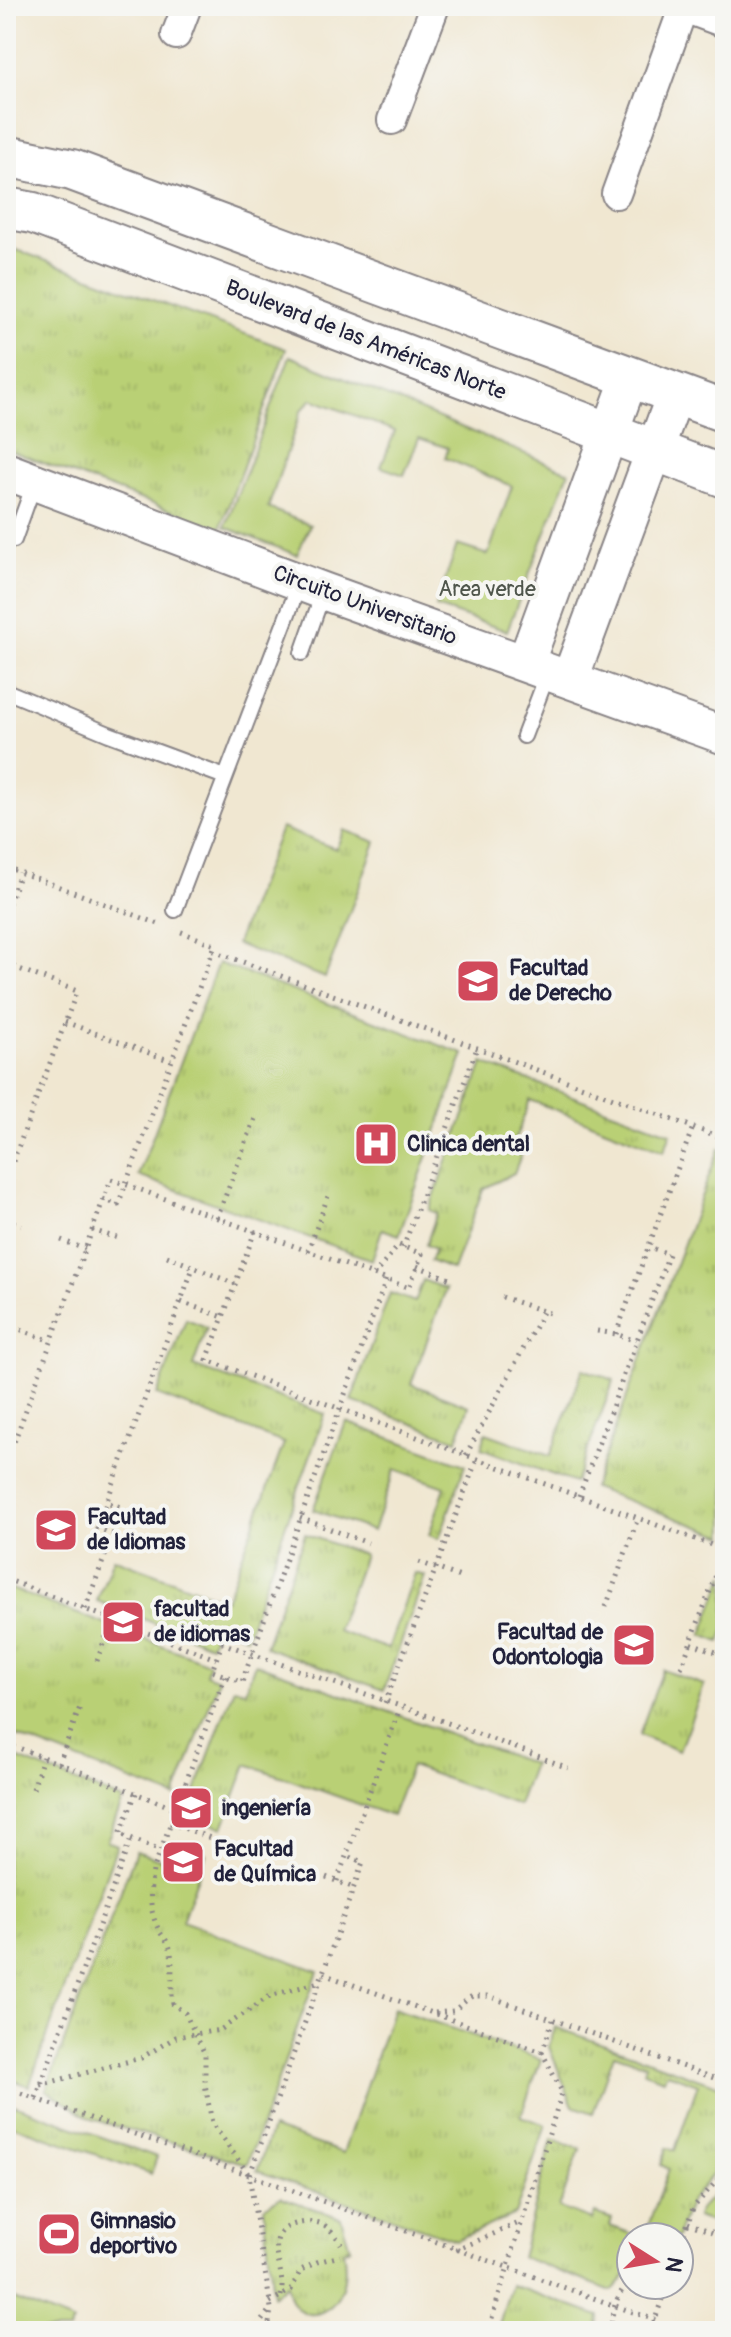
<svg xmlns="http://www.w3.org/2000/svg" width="731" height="2337" viewBox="0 0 731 2337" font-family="Pangolin,sans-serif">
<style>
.grass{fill:url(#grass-tufts);stroke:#6e7958;stroke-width:2}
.park{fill:#b9d075;stroke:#6e7958;stroke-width:2}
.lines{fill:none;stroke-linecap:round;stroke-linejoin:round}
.service-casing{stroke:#898486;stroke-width:18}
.minor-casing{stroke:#898486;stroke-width:32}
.tertiary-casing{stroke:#898486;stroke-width:40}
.secondary-casing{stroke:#898486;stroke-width:44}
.path{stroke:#898486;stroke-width:5;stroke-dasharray:2 6;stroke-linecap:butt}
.service{stroke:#fff;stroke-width:14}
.minor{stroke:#fff;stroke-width:28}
.tertiary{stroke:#fff;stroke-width:36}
.secondary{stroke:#fff;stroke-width:40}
.labels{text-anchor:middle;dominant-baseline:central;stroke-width:8;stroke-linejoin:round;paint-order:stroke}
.street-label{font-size:22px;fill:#22223b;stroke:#f6f6f2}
.park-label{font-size:22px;fill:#4f564c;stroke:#f6f6f2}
.poi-label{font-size:22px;font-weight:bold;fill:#22223b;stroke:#f6f6f2;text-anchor:start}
</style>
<defs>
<pattern id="grass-tufts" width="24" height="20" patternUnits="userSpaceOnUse" patternTransform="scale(2)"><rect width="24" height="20" fill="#b9d075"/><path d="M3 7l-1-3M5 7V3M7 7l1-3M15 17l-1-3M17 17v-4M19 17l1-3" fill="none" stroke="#9fb266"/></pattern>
</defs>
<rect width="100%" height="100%" fill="#f6f6f2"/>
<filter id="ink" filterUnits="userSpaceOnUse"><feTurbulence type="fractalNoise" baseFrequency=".0125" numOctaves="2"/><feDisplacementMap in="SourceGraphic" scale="16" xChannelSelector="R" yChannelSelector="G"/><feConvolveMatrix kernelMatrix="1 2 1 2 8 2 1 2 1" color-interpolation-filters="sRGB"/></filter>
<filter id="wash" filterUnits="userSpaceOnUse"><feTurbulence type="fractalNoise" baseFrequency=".006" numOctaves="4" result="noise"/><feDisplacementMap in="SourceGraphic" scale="32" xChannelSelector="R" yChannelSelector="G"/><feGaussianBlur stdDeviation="1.8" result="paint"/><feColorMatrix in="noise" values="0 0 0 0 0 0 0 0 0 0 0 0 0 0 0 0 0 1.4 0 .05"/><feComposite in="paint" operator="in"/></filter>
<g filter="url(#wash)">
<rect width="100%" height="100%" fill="#f0e7d1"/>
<path class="grass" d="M6 246 286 349 220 529 6 449Z
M281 828 336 849 344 830 376 842 325 978 236 944Z
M218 963 464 1054 399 1235 382 1229 372 1260 138 1176Z
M483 1063 671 1133 664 1151 530 1100 511 1150 521 1155 514 1173 483 1189 453 1270 430 1261 435 1249 426 1245 437 1213 429 1210Z
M719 1149 725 1151V1536L593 1488Z
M423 1280 446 1289 411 1384 469 1406 457 1440 351 1401 390 1293 415 1302Z
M186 1319 207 1327 193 1366 325 1414 246 1637 218 1626 210 1645 97 1601 113 1558 226 1600 284 1443 157 1395Z
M583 1369 614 1380 575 1483 481 1448 486 1433 550 1456Z
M346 1422 465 1465 439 1539 429 1535 445 1487 395 1469 373 1531 313 1510Z
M305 1534 364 1555 337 1631 388 1649 415 1573 425 1576 384 1690 265 1647Z
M725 1574V1629L720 1642 702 1635Z
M6 1587 209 1663 206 1674 219 1679 175 1797 6 1732Z
M255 1663 533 1764 518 1805 411 1766 392 1816 247 1764 223 1828 187 1814 234 1687 245 1691Z
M663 1670 704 1685 679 1751 639 1735Z
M6 1754 123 1800 107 1841 117 1845 29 2086 6 2078Z
M177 1843 206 1854 182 1921 318 1971 247 2164 92 2119 46 2090 136 1851 169 1862Z
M393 2008 541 2059 521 2116 546 2125 515 2214 456 2240 257 2171 272 2128 343 2153Z
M555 2027 725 2088V2138L713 2174 689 2203 677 2237H644L669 2169 661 2165 667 2148 675 2150 698 2084 667 2073 664 2079 644 2072 646 2065 614 2054 593 2113 573 2106 549 2047Z
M6 2102 157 2157 151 2174 12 2125 6 2141Z
M552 2139 580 2149 559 2208 592 2220 595 2213 612 2219 610 2226 641 2237H631V2270L612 2291 521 2257Z
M725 2181V2227L697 2217 699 2210Z
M281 2197 341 2218 350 2248 343 2251C356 2316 293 2337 287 2284L273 2295 264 2207Z
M511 2285 599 2316 597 2331H497Z"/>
<path class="park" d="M290 356 569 472 507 631 436 607 457 545 488 555 512 486 445 458 448 448 419 438 404 475 381 467 395 431 312 399 301 411 268 508 310 525 297 555 225 527Z
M6 2296 73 2322 69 2331H11L6 2328Z"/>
</g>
<g filter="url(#ink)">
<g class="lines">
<g class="service-casing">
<path id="service" d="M14 540 34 484
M302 653 323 593
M6 691 109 734 225 777
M524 736 548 673
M175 910 300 582"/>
</g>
<g class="minor-casing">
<path id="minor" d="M176 35 187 6
M392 120 435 6
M616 194 684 6"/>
</g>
<g class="tertiary-casing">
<path id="tertiary" d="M690 6 725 19
M6 471 323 591 725 736
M526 662 630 377
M570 679 675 395"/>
</g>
<g class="secondary-casing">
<path id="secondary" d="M6 156 72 170 725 412
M6 208 33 213 725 477"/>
</g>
<path class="path" d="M6 867 159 924
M6 911 20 873
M213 951 725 1139
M6 964 77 991 6 1180
M65 1022 171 1061
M103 1199 118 1205 215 945 176 930
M217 1218 256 1116
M6 1219 21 1225
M92 1230 120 1239
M255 1231 207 1360 725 1550
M61 1240 85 1249
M403 1248 477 1048
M308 1251 328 1196
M167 1256 235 1284
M417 1266 450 1279
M386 1280 252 1654 242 1682 212 1671 222 1643C337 1685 454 1723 568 1768
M502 1297 549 1313
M181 1302 223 1317
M6 1324 51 1341
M597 1331 616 1334 636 1341
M616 1334 693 1127
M466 1455 543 1312
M6 1464 111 1179 409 1288 422 1254 399 1245 374 1275
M579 1496 669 1254 649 1247
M300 1518 368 1543
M113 1534 97 1528 193 1268
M419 1562 463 1578
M6 1579 216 1659
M606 1607 638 1518
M85 1609 123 1508 107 1502
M691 1643 716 1652
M97 1661 112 1619
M681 1668 725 1551
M225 1676 153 1871C149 1892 149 1913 160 1932 163 1937 169 1942 170 1948 174 1964 170 1986 173 2004L185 2013 205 2054V2084L212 2123 249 2175 271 2308 254 2331
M385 1703 477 1459
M6 1743 176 1809
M59 1763 80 1707
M33 1789 43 1757
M136 1793 120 1834 161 1850
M170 1823 224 1843
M326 1877 354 1888
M337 1881 400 1708
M323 1974 542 2052 562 2092 488 2331
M435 2013 453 2011 472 1996H488L725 2082
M542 2052 553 2020
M40 2085 141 2058 176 2037 220 2030 270 1996 319 1982
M6 2088 655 2320
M36 2098 131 1838
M250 2174 363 1862 346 1856
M688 2223 725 2237
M679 2249 693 2208 720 2177 725 2162
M456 2250 519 2223
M281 2296C288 2267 254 2227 307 2222 324 2220 333 2231 341 2244
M270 2302 291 2290 301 2270 317 2262 340 2256
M6 2331 10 2322
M268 2331 271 2309
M611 2331C611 2311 617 2293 631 2280
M651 2331 667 2285"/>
<use href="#service" class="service"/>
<use href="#minor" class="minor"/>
<use href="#tertiary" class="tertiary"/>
<use href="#secondary" class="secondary"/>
</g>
</g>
<defs>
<g id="university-square" transform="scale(2.3)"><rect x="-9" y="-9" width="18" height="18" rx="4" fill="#d1495b" stroke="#f6f6f2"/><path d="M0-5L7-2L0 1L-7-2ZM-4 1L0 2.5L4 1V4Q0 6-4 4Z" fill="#fff"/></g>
<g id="hospital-square" transform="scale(2.3)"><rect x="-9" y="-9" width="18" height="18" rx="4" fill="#d1495b" stroke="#f6f6f2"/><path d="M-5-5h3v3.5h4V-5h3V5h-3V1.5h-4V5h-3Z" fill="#fff"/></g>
<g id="school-square" transform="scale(2.3)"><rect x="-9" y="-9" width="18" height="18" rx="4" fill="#d1495b" stroke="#f6f6f2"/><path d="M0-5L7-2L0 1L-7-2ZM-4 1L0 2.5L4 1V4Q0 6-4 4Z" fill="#fff"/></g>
<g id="stadium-square" transform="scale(2.3)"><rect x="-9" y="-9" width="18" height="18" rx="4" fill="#d1495b" stroke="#f6f6f2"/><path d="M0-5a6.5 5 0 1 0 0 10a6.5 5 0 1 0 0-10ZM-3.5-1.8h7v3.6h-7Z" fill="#fff"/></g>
</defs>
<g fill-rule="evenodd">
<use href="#university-square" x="478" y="981"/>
<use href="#hospital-square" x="376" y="1144"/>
<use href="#university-square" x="56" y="1530"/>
<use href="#school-square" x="123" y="1622"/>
<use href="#university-square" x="634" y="1645"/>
<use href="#school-square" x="191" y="1808"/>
<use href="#school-square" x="183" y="1862"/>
<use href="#stadium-square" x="59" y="2234"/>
</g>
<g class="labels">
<g class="street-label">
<text transform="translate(366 340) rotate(21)">Boulevard de las Américas Norte</text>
<text transform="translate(365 605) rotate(20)">Circuito Universitario</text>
</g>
<g class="park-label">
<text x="487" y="589">Area verde</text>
</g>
<g class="poi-label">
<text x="509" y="968">Facultad<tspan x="509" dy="25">de Derecho</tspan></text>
<text x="407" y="1144">Clinica dental</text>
<text x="87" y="1517">Facultad<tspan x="87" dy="25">de Idiomas</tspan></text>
<text x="154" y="1609">facultad<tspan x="154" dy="25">de idiomas</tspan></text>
<text x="603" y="1632" text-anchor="end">Facultad de<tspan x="603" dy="25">Odontologia</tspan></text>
<text x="222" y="1808">ingeniería</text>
<text x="214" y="1849">Facultad<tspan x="214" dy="25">de Química</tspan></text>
<text x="90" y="2221">Gimnasio<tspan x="90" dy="25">deportivo</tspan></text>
</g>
</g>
<rect width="731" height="2337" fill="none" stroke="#f6f6f2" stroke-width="32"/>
<g transform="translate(655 2261) rotate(101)"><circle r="38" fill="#f6f6f2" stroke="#a1a1a9" stroke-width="2"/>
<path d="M0-6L14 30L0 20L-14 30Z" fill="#d1495b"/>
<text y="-12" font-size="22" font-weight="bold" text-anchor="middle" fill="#22223b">N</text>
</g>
</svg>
